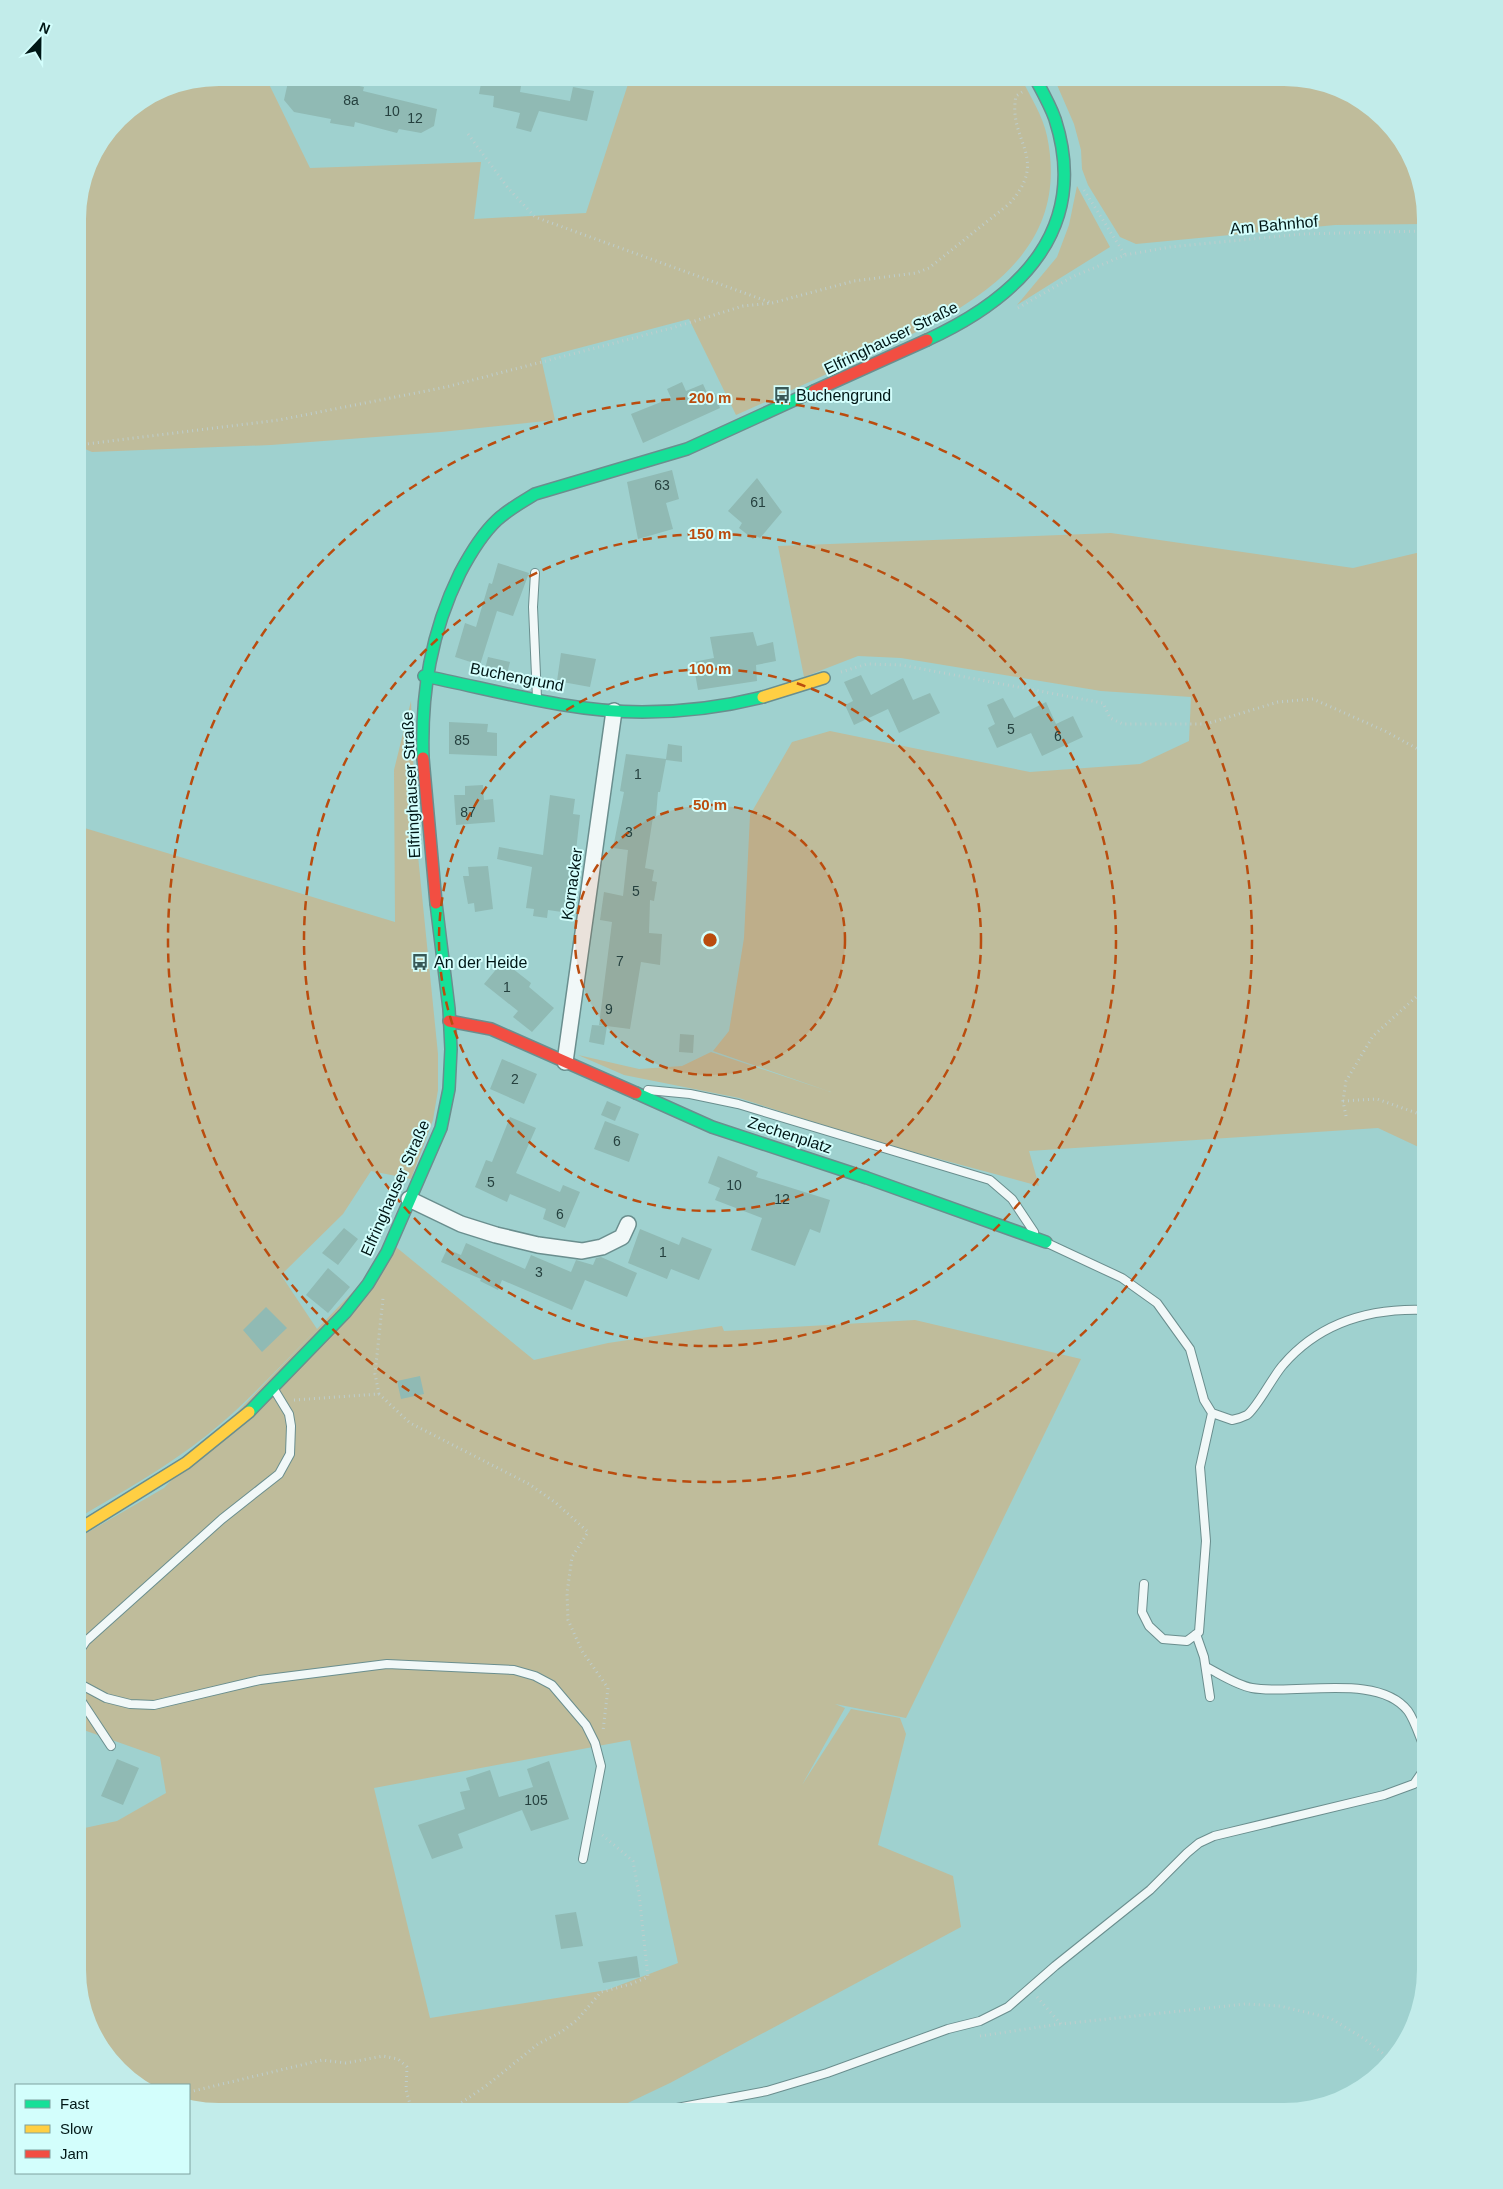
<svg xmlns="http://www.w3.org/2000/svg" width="1503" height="2189" viewBox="0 0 1503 2189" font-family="Helvetica,sans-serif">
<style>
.green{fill:#bfbc9b;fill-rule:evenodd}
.building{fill:#90bab4}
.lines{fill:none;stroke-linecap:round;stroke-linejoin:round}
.lane-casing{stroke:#6a8e8e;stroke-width:10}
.street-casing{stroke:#6a8e8e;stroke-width:18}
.fast-casing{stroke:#6a8e8e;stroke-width:14}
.slow-casing{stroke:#6a8e8e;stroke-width:14}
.jam-casing{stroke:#6a8e8e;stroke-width:14}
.path{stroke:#bececd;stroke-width:3;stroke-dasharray:1 4;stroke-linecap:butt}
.lane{stroke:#f1f8f8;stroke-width:8}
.street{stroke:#f1f8f8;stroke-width:15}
.fast{stroke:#16e098;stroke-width:11}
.slow{stroke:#ffcf43;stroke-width:11}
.jam{stroke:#f24e42;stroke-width:11}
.ring{fill:none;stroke:#ba4c0e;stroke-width:2.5;stroke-dasharray:9 6}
.labels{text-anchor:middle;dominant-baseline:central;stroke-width:4;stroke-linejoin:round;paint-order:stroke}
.number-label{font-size:14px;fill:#25403e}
.street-label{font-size:16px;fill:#001716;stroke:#d3fefc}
.poi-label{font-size:16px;fill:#001716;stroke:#d3fefc;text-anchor:start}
.centre{fill:#ba4c0e;stroke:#d3fefc;stroke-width:2.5}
.ring-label{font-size:15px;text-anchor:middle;font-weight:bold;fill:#ba4c0e;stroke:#d3fefc;stroke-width:4;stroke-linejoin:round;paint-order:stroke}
</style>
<rect width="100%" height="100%" fill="#9fd1cf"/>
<path class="green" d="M219 78H266L310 168 481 162 474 219 586 213 630 78H941L1000 85 999 78H1021C1030 96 1043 116 1047 136 1073 260 963 311 870 354 825 375 781 395 736 415L689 319 541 358 555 420 441 432 271 445 92 452 78 446V210L88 165 119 119 148 100Z
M1054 78H1293L1362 101 1407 149 1425 224 1335 225 1136 244 1120 237 1088 185 1082 169 1081 150 1074 124Z
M1077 186 1110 247 1017 305 1057 257 1069 225Z
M1111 533 1353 568 1425 551V1150L1378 1128 1029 1151 1039 1186 876 1142 739 1098 624 1075 578 1055 639 1069 682 1066 711 1052 831 1092 713 1051 729 1031 744 938 750 815 792 742 830 731 1030 772 1140 764 1189 741 1191 697 1101 691 901 658 858 656 804 677 778 546Z
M411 701 416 836 438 1054V1090L433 1120 411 1179 371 1171 343 1214 281 1275 317 1329C281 1365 247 1403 207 1435 167 1467 122 1492 78 1518V826L395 922 394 770Z
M396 1247 534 1360 608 1343 722 1326 724 1331 915 1320 1081 1359 906 1718 835 1704 845 1708 802 1785 851 1709 900 1718 906 1734 878 1845 953 1876 961 1927 670 2083 611 2111H210L189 2105V2085H141L96 2040 78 1970V1827L80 1829 117 1821 166 1793 160 1757 78 1728V1538L164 1488ZM630 1740 678 1963 607 1990 430 2018 374 1788Z"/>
<path class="building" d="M296 78H326V79L364 87 363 91 437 109 434 126 421 133 399 129 397 133 355 122 354 127 330 123 331 119 294 112 284 100 288 82Z
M482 78 522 80 520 92 570 101 573 87 594 91 587 121 539 111 531 132 516 128 520 113 493 107 494 96 479 94Z
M682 382 686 391 703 384 708 395 715 393 720 408 643 443 631 414 671 398 667 389Z
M672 470 679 499 666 503 673 529 638 539 627 482Z
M757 478 782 512 760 538 756 536 753 539 739 528 742 523 728 511Z
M498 563 529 573 513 616 497 611 480 665 455 657 465 623 476 627 489 583 492 584Z
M753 632 757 646 773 642 776 661 756 665 757 681 698 690 693 662 714 658 710 637Z
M561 653 596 659 590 687 557 681Z
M488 657 510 662 506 678 484 673Z
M861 675 871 695 903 678 913 700 930 693 940 713 899 733 888 709 854 725 845 705 853 701 844 682Z
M1003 698 1014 718 1046 702 1056 724 1073 716 1083 737 1042 756 1031 733 997 748 988 728 995 724 987 705Z
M449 722 488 724 487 732 497 733V756L449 754Z
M668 744 682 746V762L666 760 660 792H658L656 816 653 817 645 868 654 870 652 881 657 882 654 901 650 900 649 933 662 934 660 965 641 962 630 1029 599 1025 612 922 600 920 604 892 623 896 628 850 613 848 624 792 620 791 626 754 666 759Z
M483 785 484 800 493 799 495 822 456 825 454 795H465V786Z
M550 795 575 799 573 814 580 815 569 913 548 910 547 918 533 916 534 909 526 908 532 867 497 859 499 847 543 855Z
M488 866 493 909 475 912 474 903 468 904 463 876H469L468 867Z
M503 961 531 983 529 987 554 1008 532 1032 513 1017 518 1011 484 984Z
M592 1025 607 1026 604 1045 589 1042Z
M680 1034 694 1035 693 1053 679 1052Z
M502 1059 537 1074 524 1104 490 1089Z
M607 1101 621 1107 615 1121 601 1115Z
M510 1117 536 1128 516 1173 560 1192 563 1185 580 1192 565 1228 543 1219 546 1209 510 1194 507 1202 475 1187 486 1160 492 1162Z
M605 1121 639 1134 629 1162 594 1149Z
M718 1156 758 1172 756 1177 830 1200 820 1233 810 1229 795 1266 751 1250 762 1218 715 1200 720 1188 708 1183Z
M344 1228 358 1239 338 1265 322 1253Z
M640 1229 679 1245 682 1237 712 1249 699 1280 671 1269 667 1279 628 1263Z
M466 1243 525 1269 531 1255 571 1272 576 1260 593 1265 596 1258 601 1257 637 1273 627 1297 585 1280 572 1310 502 1280 498 1290 480 1281 481 1279 441 1262 447 1249 461 1255Z
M328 1268 350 1287 328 1313 306 1295Z
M266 1307 287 1328 262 1352 243 1330Z
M420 1376 424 1394 401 1399 397 1381Z
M117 1759 139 1768 123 1805 101 1796Z
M549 1761 569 1819 531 1831 522 1810 458 1834 463 1848 432 1859 418 1825 465 1809 460 1792 470 1790 466 1778 490 1770 499 1797 533 1787 527 1769Z
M576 1912 583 1946 561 1949 555 1915Z
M637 1956 640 1977 603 1983 598 1962Z"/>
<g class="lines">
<g class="lane-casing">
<path id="lane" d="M535 573 533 607 537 698
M648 1090 690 1094 738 1104 990 1180 1012 1199 1034 1232
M1047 1243 1122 1278 1157 1303 1190 1349 1204 1400 1212 1413 1232 1420C1237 1419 1243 1417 1247 1415 1257 1408 1273 1376 1283 1365 1320 1322 1371 1308 1425 1310
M1144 1584 1142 1612 1149 1626 1163 1639 1187 1641 1199 1632 1206 1541 1200 1467 1212 1413
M1196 1634 1204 1657 1210 1697
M78 1653 86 1641 222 1519 279 1474 290 1454 291 1426 289 1414 275 1391
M1206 1667C1220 1674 1236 1685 1252 1688 1294 1696 1378 1672 1408 1711 1415 1721 1420 1738 1425 1749
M78 1683 106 1698 130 1704 154 1705 260 1680 387 1664 514 1670 535 1676 552 1685 586 1725 595 1743 601 1766 583 1859
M78 1696 111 1746
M661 2111 767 2091 827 2073 948 2029 980 2021 1008 2007 1055 1966 1150 1890 1187 1853 1199 1843 1214 1836 1384 1795 1414 1784 1425 1768"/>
</g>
<g class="street-casing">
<path id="street" d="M565 1062 614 711
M409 1199 461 1224 496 1235 538 1245 582 1251 602 1247 622 1237 628 1224"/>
</g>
<g class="fast-casing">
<path id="fast" d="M927 340C1021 297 1090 228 1055 119 1050 105 1042 91 1035 78
M424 676C495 690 569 712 642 712 683 712 723 707 763 697
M423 758C421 692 431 632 460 573 470 554 481 535 497 520 509 509 522 502 535 494L687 449 814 391
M636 1093 712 1127 867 1178 1046 1242
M249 1412 345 1313 368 1284 387 1252 441 1128 449 1089 451 1049 449 1009 436 903"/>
</g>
<g class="slow-casing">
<path id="slow" d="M763 697 824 678
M78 1530 186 1463 249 1412"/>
</g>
<g class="jam-casing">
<path id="jam" d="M814 391 927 340
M423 758 436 903
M449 1021 491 1029 636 1093"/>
</g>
<path class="path" d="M164 89 168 88
M468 134 508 188 535 217 772 303
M1084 190 1125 255
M1018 308 1072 277 1125 255 1170 247 1302 234 1425 231
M78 445 279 420 446 387 672 328 743 306 772 303 854 281 916 273 929 268 1009 204C1051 158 1007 141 1016 96L1022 92
M841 672 867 664 901 665 1103 703 1110 718 1123 724H1206L1278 702 1313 699 1385 731 1425 753
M1343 1101 1377 1099 1425 1116
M1346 1116 1343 1101 1346 1081 1373 1036 1425 989
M379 1394 375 1374 383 1298
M294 1400 379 1394 410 1423 529 1484 556 1503 588 1532 572 1557 567 1593 568 1620 582 1651 608 1688 603 1731
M1037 1997 1061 2024 1245 2004 1280 2006 1330 2018 1363 2038 1389 2058
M980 2036 1060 2024
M189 2092 322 2060 346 2063 383 2056 398 2059 407 2067 406 2090 412 2111
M449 2111 486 2086 538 2044 561 2032 577 2020 601 1992 631 1984 648 1977 639 1894 633 1861 601 1834"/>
<use href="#lane" class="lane"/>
<use href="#street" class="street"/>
<use href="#fast" class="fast"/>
<use href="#slow" class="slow"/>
<use href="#jam" class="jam"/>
</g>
<circle cx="710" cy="940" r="135" fill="#ba4c0e" fill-opacity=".12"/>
<g class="ring">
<circle cx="710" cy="940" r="135"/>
<circle cx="710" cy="940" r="271"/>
<circle cx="710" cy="940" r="406"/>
<circle cx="710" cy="940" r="542"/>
</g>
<defs>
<g id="bus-bare" transform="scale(1.35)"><path d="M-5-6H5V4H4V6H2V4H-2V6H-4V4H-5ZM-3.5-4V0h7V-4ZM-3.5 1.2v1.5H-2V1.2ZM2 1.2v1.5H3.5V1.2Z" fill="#385857" stroke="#d3fefc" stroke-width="2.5" paint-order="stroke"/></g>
</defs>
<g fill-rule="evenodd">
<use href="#bus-bare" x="782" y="395"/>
<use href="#bus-bare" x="420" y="962"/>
</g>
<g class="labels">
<g class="number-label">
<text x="351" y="100">8a</text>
<text x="392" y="111">10</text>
<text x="415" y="118">12</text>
<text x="662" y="485">63</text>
<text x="758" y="502">61</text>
<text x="1011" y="729">5</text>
<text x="1058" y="736">6</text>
<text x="462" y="740">85</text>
<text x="638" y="774">1</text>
<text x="468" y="812">87</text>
<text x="629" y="832">3</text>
<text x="636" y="891">5</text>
<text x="620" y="961">7</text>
<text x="507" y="987">1</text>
<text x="609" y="1009">9</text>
<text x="515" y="1079">2</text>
<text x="617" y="1141">6</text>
<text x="491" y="1182">5</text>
<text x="734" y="1185">10</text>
<text x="782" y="1199">12</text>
<text x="560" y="1214">6</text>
<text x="663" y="1252">1</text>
<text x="539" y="1272">3</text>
<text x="536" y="1800">105</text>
</g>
<g class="street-label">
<text transform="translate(1274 225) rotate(-5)">Am Bahnhof</text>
<text transform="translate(891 338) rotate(-26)">Elfringhauser Straße</text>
<text transform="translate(517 677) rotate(11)">Buchengrund</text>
<text transform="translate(411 785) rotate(-93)">Elfringhauser Straße</text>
<text transform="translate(572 884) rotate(-82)">Kornacker</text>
<text transform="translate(790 1135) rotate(18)">Zechenplatz</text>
<text transform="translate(395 1188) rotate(-66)">Elfringhauser Straße</text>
</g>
<g class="poi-label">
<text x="796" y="395">Buchengrund</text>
<text x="434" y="962">An der Heide</text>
</g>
</g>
<path d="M0 0H1503V2189H0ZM219 86H1284A133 133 0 0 1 1417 219V1970A133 133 0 0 1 1284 2103H219A133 133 0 0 1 86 1970V219A133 133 0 0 1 219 86Z" fill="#c2ecea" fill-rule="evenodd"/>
<circle cx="710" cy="940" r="8" class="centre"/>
<g class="ring-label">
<text x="710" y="403">200 m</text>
<text x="710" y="539">150 m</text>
<text x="710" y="674">100 m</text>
<text x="710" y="810">50 m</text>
</g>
<rect x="15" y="2084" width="175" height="90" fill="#d3fefc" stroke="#7fa2a0"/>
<rect x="25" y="2100" width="25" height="8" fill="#16e098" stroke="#7fa2a0"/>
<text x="60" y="2109" font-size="15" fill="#001716">Fast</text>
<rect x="25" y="2125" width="25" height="8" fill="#ffcf43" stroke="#7fa2a0"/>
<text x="60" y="2134" font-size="15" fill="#001716">Slow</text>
<rect x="25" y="2150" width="25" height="8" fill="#f24e42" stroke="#7fa2a0"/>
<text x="60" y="2159" font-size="15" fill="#001716">Jam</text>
<g transform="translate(40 40) rotate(22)" stroke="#d3fefc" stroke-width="4" paint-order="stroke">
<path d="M0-4L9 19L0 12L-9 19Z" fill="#001716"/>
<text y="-8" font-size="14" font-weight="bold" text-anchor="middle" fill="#001716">N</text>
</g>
</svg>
